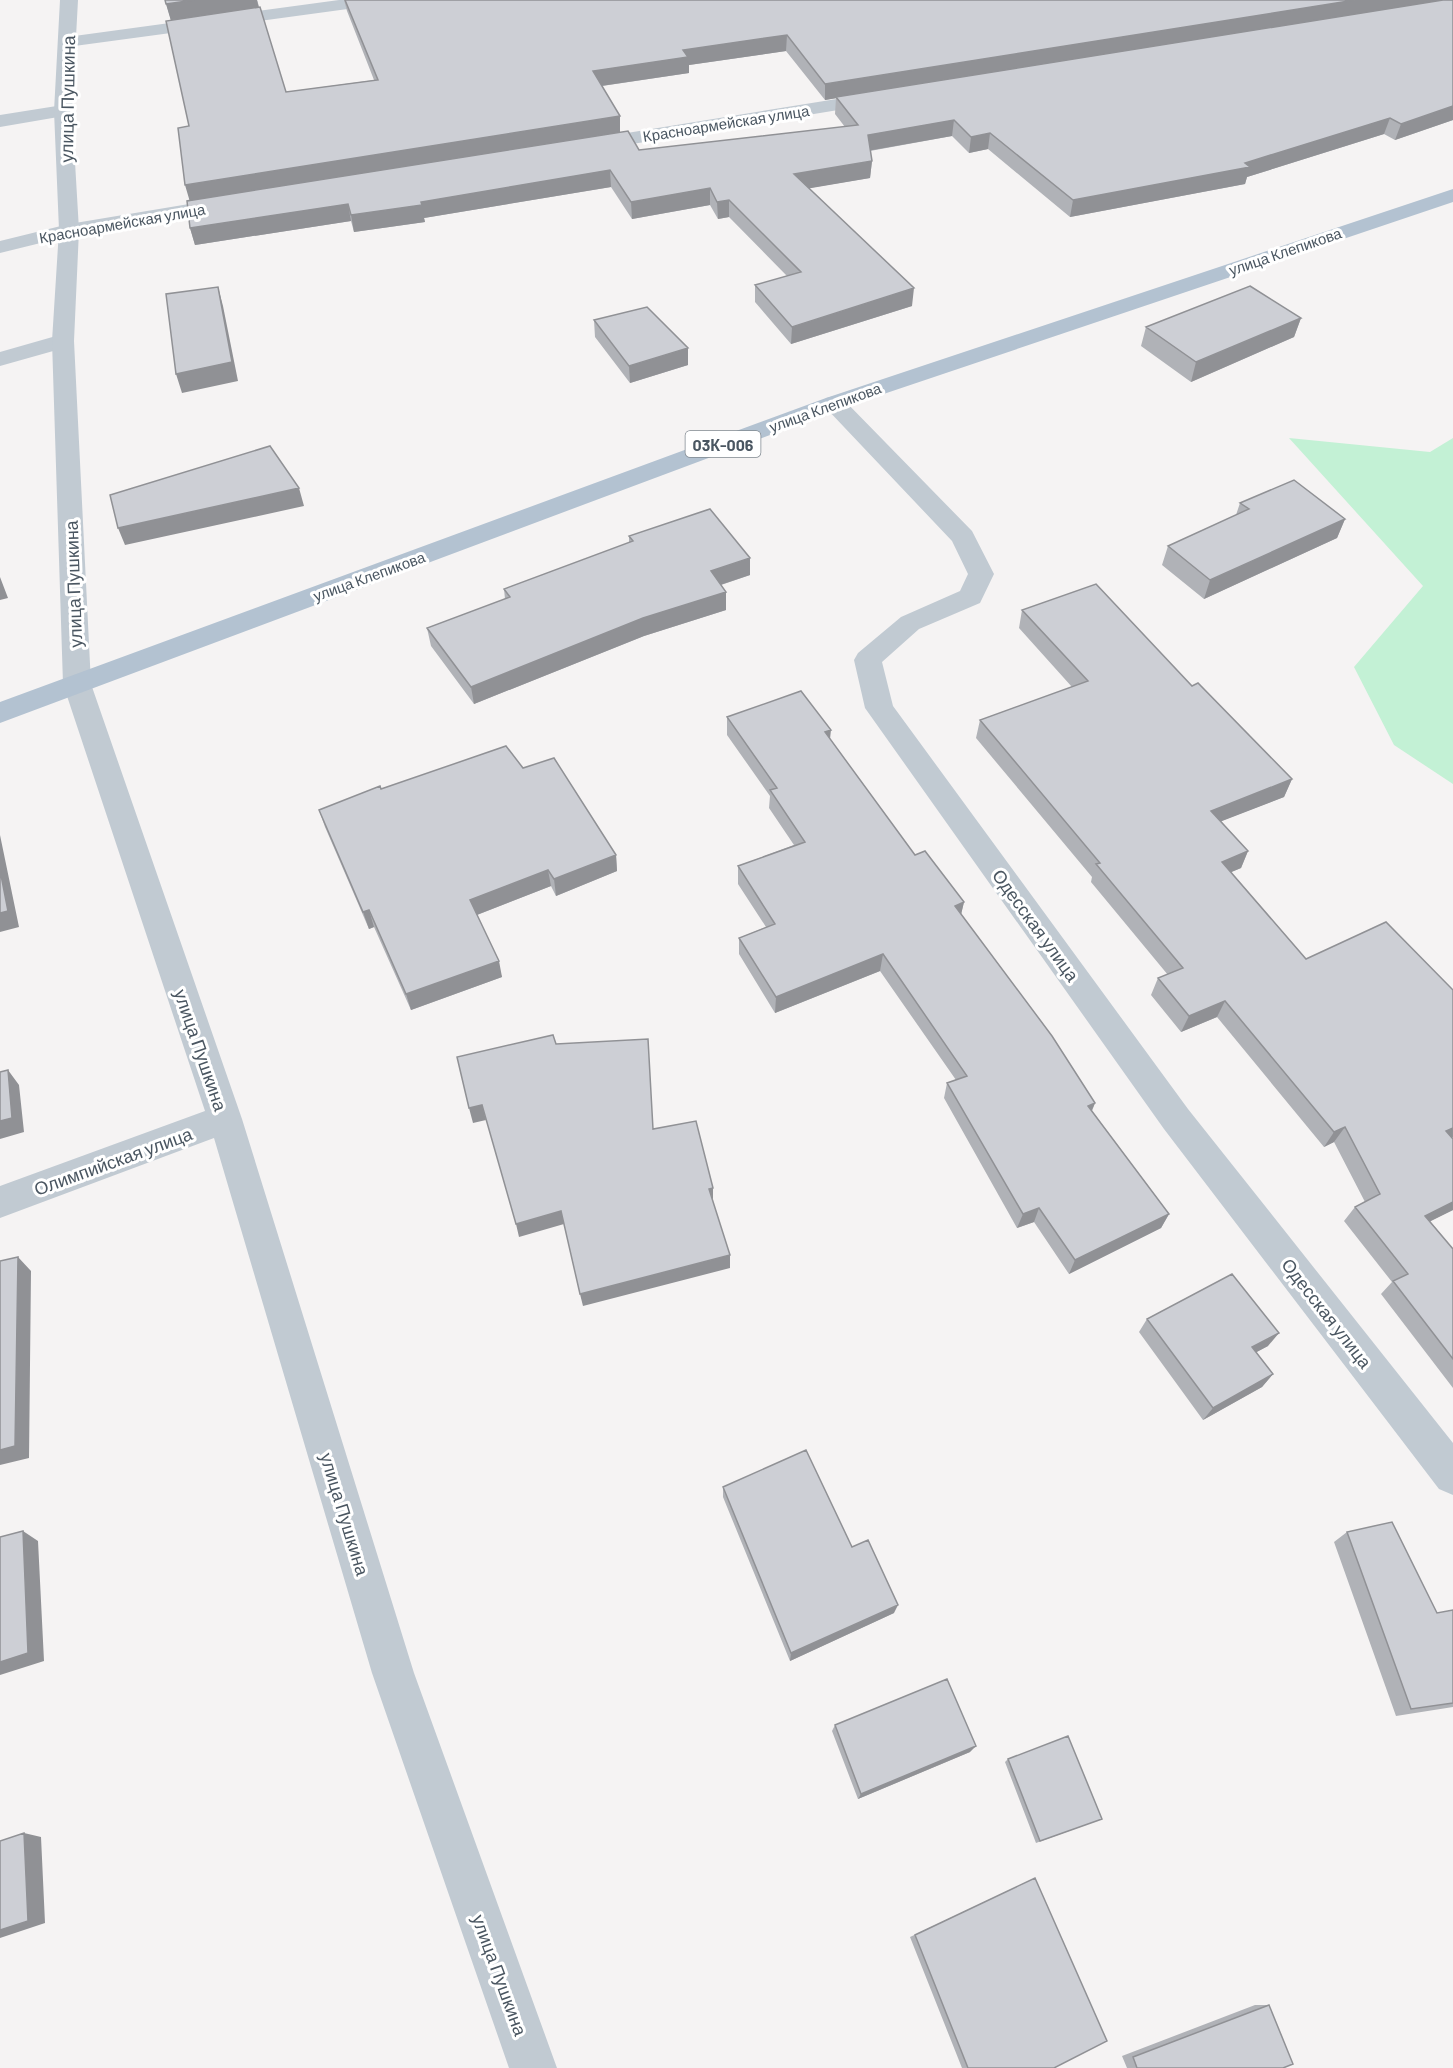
<svg xmlns="http://www.w3.org/2000/svg" width="1453" height="2068" viewBox="0 0 1453 2068" font-family="Barlow,sans-serif">
<style>
.green{fill:#c3f1d5}
.lines{fill:none;stroke-linecap:round;stroke-linejoin:round}
.minor{fill:#c1cad2;fill-rule:evenodd}
.tertiary{fill:#c1cad2;fill-rule:evenodd}
.primary{fill:#b3c2d1;fill-rule:evenodd}
.wall{fill:#b0b2b7;fill-rule:evenodd}
.shaded-wall{fill:#909195}
.building{fill:#cdcfd5;stroke:#909195;stroke-width:1.5}
.labels{text-anchor:middle;dominant-baseline:central;stroke-width:6;stroke-linejoin:round;paint-order:stroke}
.far-street-label{font-size:15px;fill:#4a5661;stroke:#fff}
.shield{fill:#fff;stroke:#808990;stroke-width:1.5}
.shield-label{font-size:16px;font-weight:bold;fill:#4a5661}
.street-label{font-size:18px;fill:#4a5661;stroke:#fff}
</style>
<rect width="100%" height="100%" fill="#f5f3f3"/>
<path class="green" d="M1289 438 1430 452 1453 438V784L1394 745 1354 667 1423 586Z"/>
<g class="lines">
<path class="minor" d="M339 0H386L377 5 67 47 58 42 67 37Z
M880 92 889 98 887 102 590 151 580 145 590 139Z
M63 105 70 107 72 111 70 115 0 127V115Z
M231 197 238 199 241 203 238 207 69 236 0 253V241L69 224Z
M63 334 71 336 74 341 71 346 0 366V352Z
M834 396 842 398 972 531 994 574 980 603 919 629 882 662 893 706 1188 1109 1453 1443V1495L1439 1489 1164 1129 865 708 854 660 858 653 901 617 960 591 968 574 952 541 826 408 822 403 826 398Z
M77 674 87 677 91 684 242 1119 414 1673 557 2068H509L372 1673 214 1138 0 1218V1186L205 1111 63 684 67 677Z"/>
<path class="tertiary" d="M60 0H78L72 111 79 230 74 341 91 684 87 691 77 694 67 691 63 684 52 341 59 230 54 111Z"/>
<path class="primary" d="M1453 189V202L842 408 0 723V702L826 398Z"/>
</g>
<path class="wall" d="M165 0H257L286 92 374 80 347 11 344 0H1453V120L1395 140 1384 134 1247 177 1245 184 1070 217 988 149 969 153 952 136 870 151 872 161 870 178 809 188 912 306 791 344 755 302V285L787 276 729 217 718 219 710 205 632 219 611 187 424 218 425 222 354 232 351 221 195 245 190 228 189 126 171 20ZM786 51 825 100 836 98 835 114 845 127 639 150 620 132 602 86 689 73V65Z
M1301 318 1294 337 1191 382 1141 346 1146 327Z
M594 320 688 348V365L630 383 595 337Z
M1240 503 1345 519 1337 538 1204 599 1162 565 1168 546 1236 515Z
M629 536 750 558V575L721 585 726 610 644 636 474 704 431 646 427 628 505 599 504 589 629 543Z
M1022 610 1192 686 1292 779 1284 797 1221 821 1248 851 1241 868 1231 872 1306 959 1453 990V1137L1452 1138 1453 1210 1430 1221 1453 1249V1388L1381 1294 1392 1282 1344 1221 1355 1207 1365 1202 1334 1142 1324 1147 1217 1017 1181 1032 1151 995 1158 978 1168 975 1091 882 1092 877 976 738 980 720 1072 687 1019 628Z
M727 717 830 739 915 855 964 902 961 914 1095 1103 1092 1111 1169 1214 1161 1228 1069 1274 1034 1222 1017 1228 944 1098 947 1083 956 1080 880 971 775 1013 739 954V938L766 927 738 884V866L794 845 769 808 770 796 727 735Z
M523 768 616 855 617 871 556 896 551 886 477 915 502 977 411 1010 374 927 369 929 325 827 319 810 381 789Z
M1147 1319 1268 1346 1256 1352 1273 1374 1262 1387 1203 1420 1139 1332Z
M723 1487 852 1547 894 1613 790 1661 723 1497Z
M1347 1532 1437 1613 1453 1610V1707L1396 1716 1334 1542Z
M835 1725 970 1752 858 1799 832 1731Z
M1008 1759 1102 1819 1036 1843 1005 1762Z
M1035 1878 1054 2068H962L910 1937Z
M1255 2005H1269L1283 2068H1127L1122 2056Z"/>
<path class="shaded-wall" d="M194 0H257L259 9 171 21 166 4Z
M1355 0H1450L825 100V84Z
M787 35 786 51 689 65V73L594 87 593 71 683 50Z
M1453 106V120L1395 140 1401 124Z
M620 116V133L190 202 185 185Z
M1390 118 1384 134 1247 177 1245 184 1070 217 1073 200 1245 163Z
M954 120 952 136 867 151 868 135Z
M990 133 988 149 969 153 971 137Z
M872 161 870 178 794 191V174Z
M610 170 611 187 424 218 425 222 354 232 351 215 421 202Z
M710 188V205L632 219 631 202Z
M729 200V217L718 219 717 202Z
M348 204 351 221 195 245 190 228Z
M218 287 223 306 238 381 182 393 176 374Z
M914 288 912 306 791 344 792 327Z
M1301 318 1294 337 1191 382 1196 362Z
M688 348V365L630 383 629 366Z
M299 488 304 506 125 545 118 528Z
M1345 519 1337 538 1204 599 1210 580Z
M750 558V575L711 588V571Z
M0 577 8 598 0 600Z
M726 592V610L644 636 474 704 471 687 643 618Z
M831 730 829 748 825 732Z
M1292 779 1284 797 1204 828 1211 811Z
M0 835 19 927 0 932Z
M1248 851 1241 868 1215 879 1222 862Z
M616 855 617 871 556 896 554 879Z
M548 870 551 886 474 916 470 900Z
M964 902 960 919 955 906Z
M369 910 374 927 369 929 363 912Z
M883 954 880 971 775 1013 776 997Z
M499 961 502 977 411 1010 406 994Z
M1225 1001 1217 1017 1181 1032 1189 1016Z
M8 1070 19 1085 24 1132 0 1139V1121Z
M1095 1103 1088 1119V1106Z
M482 1105 486 1120 473 1123 469 1108Z
M1345 1127 1334 1142 1324 1147 1334 1132Z
M1453 1128V1137L1434 1146 1446 1131Z
M713 1188V1201L709 1189Z
M1453 1202V1210L1413 1230 1425 1216Z
M1039 1208 1034 1222 1017 1228 1023 1214Z
M561 1211 564 1224 519 1237 516 1224Z
M1169 1214 1161 1228 1069 1274 1075 1260Z
M730 1255V1268L583 1306 580 1294Z
M18 1257 31 1271 29 1458 0 1465V1450Z
M1279 1333 1268 1346 1242 1360 1252 1347Z
M1273 1374 1262 1387 1203 1420 1213 1408Z
M23 1531 38 1541 44 1661 0 1675V1662Z
M898 1605 894 1613 790 1661 791 1653Z
M976 1746 970 1752 858 1799 861 1794Z
M24 1833 41 1837 45 1923 0 1938V1930Z"/>
<path class="building" d="M165 0H194L166 4Z
M345 0H1355L825 84 787 35 683 50 688 57 593 71 620 116 185 185 178 128 189 126 166 21 260 7 286 92 378 80Z
M1443 0H1453V106L1401 124 1390 118 1245 163 1250 167 1073 200 990 133 971 137 954 120 868 135 872 161 794 174 914 288 792 327 755 285 801 272 729 200 717 202 710 188 631 202 610 170 421 202 422 205 351 215 348 204 190 228 187 201 628 131 639 150 858 125 836 97Z
M1250 286 1301 318 1196 362 1146 327Z
M218 287 232 362 176 374 166 294Z
M647 307 688 348 629 366 594 320Z
M270 446 299 488 118 528 110 495Z
M1294 480 1345 519 1210 580 1168 546 1249 509 1240 503Z
M710 509 750 558 711 571 726 592 643 618 471 687 427 628 510 597 504 589 633 541 629 536Z
M1096 584 1192 686 1198 683 1292 779 1211 811 1248 851 1222 862 1306 959 1386 922 1453 990V1128L1446 1131 1453 1139V1202L1425 1216 1453 1249V1359L1393 1281 1408 1274 1355 1207 1380 1194 1345 1127 1334 1132 1225 1001 1189 1016 1158 978 1183 968 1096 864 1100 863 980 720 1088 681 1022 610Z
M801 691 831 730 825 732 915 855 925 851 964 902 955 906 1052 1036 1095 1103 1088 1106 1169 1214 1075 1260 1039 1208 1023 1214 947 1083 967 1076 883 954 776 997 739 938 775 924 738 866 805 842 770 790 777 788 727 717Z
M506 746 523 768 554 758 616 855 554 879 548 870 470 900 499 961 406 994 369 910 363 912 319 810 380 786 381 789Z
M0 870 8 911 0 913Z
M553 1035 556 1044 648 1039 653 1129 696 1121 713 1188 709 1189 730 1255 580 1294 561 1211 516 1224 482 1105 469 1108 457 1057Z
M8 1070 12 1118 0 1121V1072Z
M18 1257 15 1446 0 1450V1261Z
M1232 1274 1279 1333 1252 1347 1273 1374 1213 1408 1147 1319Z
M806 1450 852 1547 868 1540 898 1605 791 1653 723 1487Z
M1392 1522 1437 1613 1453 1610V1703L1411 1709 1347 1532Z
M23 1531 28 1653 0 1662V1537Z
M947 1679 976 1746 861 1794 835 1725Z
M1068 1736 1102 1819 1040 1841 1008 1759Z
M24 1833 28 1921 0 1930V1841Z
M1035 1878 1107 2041 1054 2068H968L915 1935Z
M1269 2005 1293 2064 1283 2068H1137L1133 2057Z"/>
<g class="labels">
<g class="far-street-label">
<text transform="translate(726 123) rotate(-9)">Красноармейская улица</text>
<text transform="translate(122 223) rotate(-10)">Красноармейская улица</text>
<text transform="translate(1285 251) rotate(-19)">улица Клепикова</text>
<text transform="translate(825 407) rotate(-20)">улица Клепикова</text>
<text transform="translate(369 576) rotate(-20)">улица Клепикова</text>
</g>
<rect class="shield" x="685.5" y="431" width="75" height="26" rx="4.5"/>
<g class="shield-label">
<text x="723" y="444">03К-006</text>
</g>
<g class="street-label">
<text transform="translate(67 99) rotate(-89)">улица Пушкина</text>
<text transform="translate(73 584) rotate(-92)">улица Пушкина</text>
<text transform="translate(1036 925) rotate(54)">Одесская улица</text>
<text transform="translate(201 1050) rotate(71)">улица Пушкина</text>
<text transform="translate(113 1161) rotate(-20)">Олимпийская улица</text>
<text transform="translate(1327 1313) rotate(52)">Одесская улица</text>
<text transform="translate(345 1514) rotate(73)">улица Пушкина</text>
<text transform="translate(500 1975) rotate(70)">улица Пушкина</text>
</g>
</g>
</svg>
